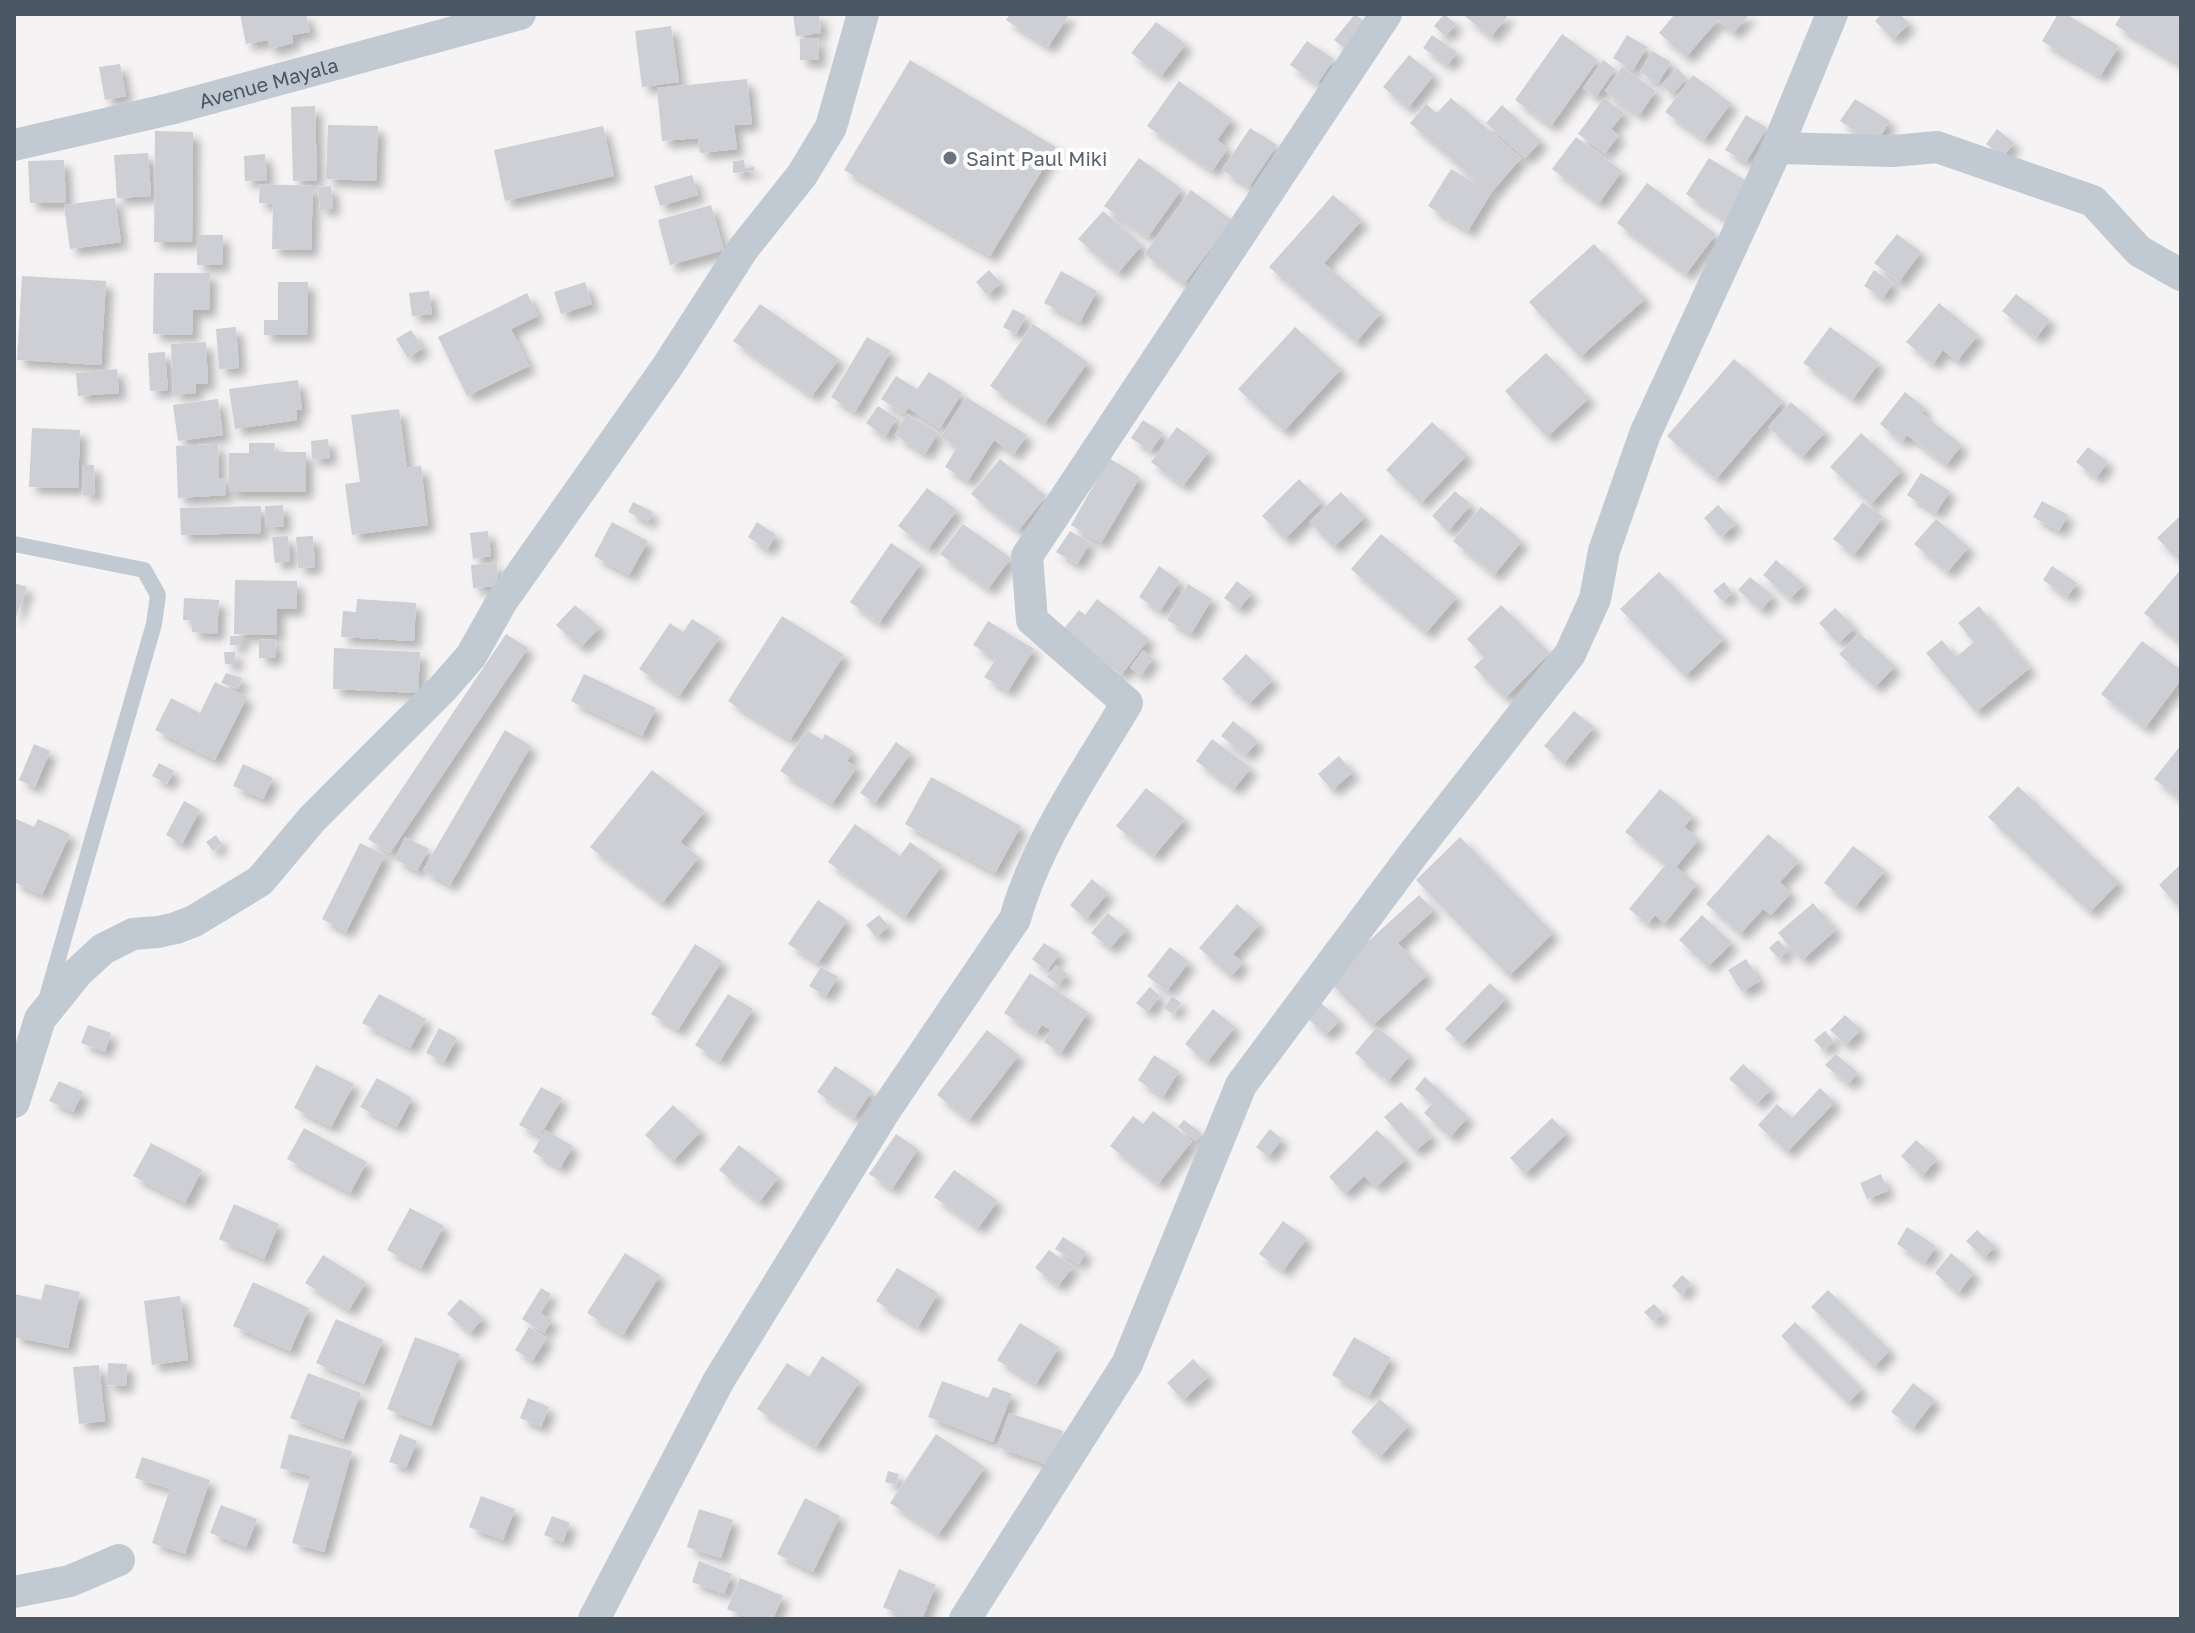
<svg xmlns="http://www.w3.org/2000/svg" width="2195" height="1633" viewBox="0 0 2195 1633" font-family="'Golos Text',sans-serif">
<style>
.building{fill:#cdcfd5;filter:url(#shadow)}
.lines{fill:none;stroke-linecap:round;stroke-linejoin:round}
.service{stroke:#c1cad2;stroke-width:16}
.minor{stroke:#c1cad2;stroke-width:32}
.worship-dot{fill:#6b7280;stroke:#fff;stroke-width:3}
.labels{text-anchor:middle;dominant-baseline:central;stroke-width:8;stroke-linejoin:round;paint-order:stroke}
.street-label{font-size:20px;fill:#4a5661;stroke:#fff}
.worship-label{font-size:20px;fill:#5b616d;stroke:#fff;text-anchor:start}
</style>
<defs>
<filter id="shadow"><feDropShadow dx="7" dy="7" stdDeviation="4" flood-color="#0004"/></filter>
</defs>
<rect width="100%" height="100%" fill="#f5f3f3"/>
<path class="building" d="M240 14H306L310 32 292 35 293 43 270 49 268 40 246 44Z
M793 14H819L821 33 796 36Z
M1010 14H1068L1069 15 1048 47 1006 20Z
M1355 14 1372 28 1352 54 1334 40Z
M1444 14 1456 24 1445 36 1434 26Z
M1462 14H1509L1491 37Z
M1675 14H1750L1733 33 1718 20 1686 57 1659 33Z
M1882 14H1900L1909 24 1893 39 1875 21Z
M2058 14H2066L2119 46 2100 76 2042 41Z
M2122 14H2174L2181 18V65L2115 25Z
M1156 22 1186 44 1161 76 1131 53Z
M671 26 679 82 642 87 635 31Z
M1562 34 1598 60 1551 126 1515 100Z
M1432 35 1457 52 1448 65 1423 48Z
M1627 35 1647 47 1633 70 1613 58Z
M818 38 819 60H800V39Z
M1307 41 1334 59 1317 84 1290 65Z
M1652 51 1671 62 1658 83 1640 72Z
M1409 55 1434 75 1408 108 1383 87Z
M910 60 1056 147 990 256 844 170Z
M1603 60 1615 69 1596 97 1583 88Z
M120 64 126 96 105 100 99 67Z
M1622 67 1656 91 1639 115 1605 91Z
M1677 68 1687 78 1672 94 1661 85Z
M1693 75 1731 103 1704 140 1665 112Z
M747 79 752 124 734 125 737 149 700 153 698 138 662 141 657 88Z
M1179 81 1232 119 1217 140 1228 148 1212 171 1147 126Z
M1451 98 1521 158 1491 193 1468 231 1428 206 1451 169 1491 193 1410 123 1426 104 1437 113Z
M1604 98 1624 113 1611 129 1619 135 1605 153 1578 134Z
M1855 99 1890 121 1875 144 1840 121Z
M1502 105 1541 141 1525 158 1486 123Z
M315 106 317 180 293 181 291 107Z
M1746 115 1767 128 1746 162 1725 150Z
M328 125 378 126 376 181 326 179Z
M603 126 614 176 505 201 494 150Z
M1250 128 1277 145 1249 187 1222 170Z
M1997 129 2014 143 2003 157 1986 144Z
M155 131 193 132 192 242H154Z
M1576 137 1622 171 1599 203 1552 169Z
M148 153 151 196 117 198 114 155Z
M265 154 267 180 245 181 244 156Z
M1139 158 1182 189 1148 237 1104 206Z
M1709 158 1750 183 1726 220 1686 194Z
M64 160 66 203H30L28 161Z
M744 160 745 168 754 167V171L733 173V161Z
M692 175 698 195 660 206 654 186Z
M1647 183 1716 234 1686 274 1617 223Z
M260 184 313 186 311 250 272 249 273 204 259 203Z
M331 186 333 209H320L318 187Z
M1191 190 1232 220 1184 284 1144 254Z
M1333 195 1362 220 1324 263 1381 313 1356 342 1269 267Z
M115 198 121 242 70 249 64 205Z
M711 205 724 250 670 265 658 220Z
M1103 211 1142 245 1118 273 1078 239Z
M1897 234 1921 252 1899 282 1874 263Z
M197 235H223L222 265H197Z
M1594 244 1645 299 1580 357 1529 302Z
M989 270 1001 283 987 295 976 282Z
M1874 270 1893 283 1883 298 1864 286Z
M1061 271 1097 291 1080 322 1044 303Z
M154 273H210L209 310H193L192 335 153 334Z
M22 276 106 281 101 365 17 360Z
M278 282H308L307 335H264V320H278Z
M585 282 592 304 561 314 554 292Z
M429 291 432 314 412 316 409 293Z
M527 293 538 316 511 329 529 366 467 396 438 337Z
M2016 294 2050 320 2036 338 2002 311Z
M1939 303 1978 335 1957 361 1943 350 1933 364 1906 342Z
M760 304 839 359 812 396 733 341Z
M1013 309 1026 316 1016 334 1003 327Z
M1033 324 1088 362 1045 423 990 386Z
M236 327 239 368 219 369 216 329Z
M1295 327 1341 369 1284 431 1238 389Z
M1830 327 1879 363 1853 399 1803 363Z
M411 330 423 348 408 358 396 339Z
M867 337 891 351 855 412 831 397Z
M206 342 208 383 196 384V393L173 394 171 344Z
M165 352 168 390 150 391 148 353Z
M1546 353 1589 398 1547 437 1505 391Z
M1734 359 1783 401 1716 479 1667 436Z
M117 369 119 393 78 396 76 373Z
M929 372 962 393 940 428 908 408 904 414 881 399 896 376 917 389Z
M298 380 302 409 296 410 297 420 235 429 229 389Z
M1905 392 1925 408 1921 413 1962 445 1946 465 1907 435 1902 442 1880 424Z
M966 397 1027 435 1014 454 994 440 968 481 945 467 957 447 941 437Z
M218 399 223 435 178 441 173 405Z
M1791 402 1825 432 1802 457 1768 427Z
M878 406 897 418 885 437 866 423Z
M399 409 407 468 421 466 428 525 352 535 345 484 360 482 351 415Z
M907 414 938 433 925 454 895 435Z
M1143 420 1163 433 1151 451 1131 438Z
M1432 422 1467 455 1421 503 1386 470Z
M1177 427 1209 451 1183 486 1151 462Z
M32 428 80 430 78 488 29 487Z
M1861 433 1902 470 1871 504 1830 467Z
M328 439 330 458 312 459 311 441Z
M249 443H275L274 452H306V492H229V453H249Z
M218 444 219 478H225L226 495 178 498 176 446Z
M2088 447 2108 462 2096 478 2076 462Z
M1109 458 1140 477 1101 543 1071 525Z
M1000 459 1046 496 1018 531 971 494Z
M82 465H94L95 495H83Z
M1921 473 1950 491 1936 513 1907 495Z
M1299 479 1322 502 1285 539 1262 516Z
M927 488 957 510 928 549 898 526Z
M1455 491 1471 505 1448 531 1432 516Z
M1341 492 1365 517 1334 547 1309 522Z
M2042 501 2068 515 2059 531 2033 517Z
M633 502 653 512 648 522 628 512Z
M1863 502 1883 517 1854 555 1833 539Z
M283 505 284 526 266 527 265 506Z
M1718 505 1736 524 1721 537 1704 518Z
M261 506V533L181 535 180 508Z
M1481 507 1522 541 1494 575 1453 541Z
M2181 515V552L2176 557 2157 538Z
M1936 519 1969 547 1947 572 1914 544Z
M612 522 648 541 629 575 594 556Z
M757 522 776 535 767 550 748 537Z
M963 524 1011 558 988 589 940 554Z
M488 531 491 556 473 559 470 533Z
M1070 531 1090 543 1077 564 1056 552Z
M1381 534 1457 597 1426 633 1351 569Z
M288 536 290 561 275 563 272 537Z
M313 536 315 567 298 568 296 537Z
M891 543 921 563 879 623 850 602Z
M1776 560 1804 584 1790 599 1763 575Z
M497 563 498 586 473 588 471 565Z
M1159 566 1180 581 1160 611 1139 597Z
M2052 566 2077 583 2067 597 2043 580Z
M2181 569V644L2144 613Z
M1659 572 1724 639 1685 676 1620 609Z
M1750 577 1773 596 1761 610 1738 590Z
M235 580 297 581V609H277V635L234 634Z
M1237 581 1252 593 1239 609 1224 598Z
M1724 582 1733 593 1722 601 1713 591Z
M14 583 27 587 14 622Z
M1188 584 1212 599 1191 634 1167 620Z
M184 598 219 600 217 634 192 632V620H183Z
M357 599 416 603 414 641 341 637 343 611 356 612Z
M1097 599 1149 639 1121 675 1063 630 1079 610 1085 615Z
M575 605 600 627 581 647 556 625Z
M1501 605 1550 653 1505 698 1474 667 1484 657 1467 639Z
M1979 606 2030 668 1976 712 1926 653 1942 640 1956 657 1974 642 1958 623Z
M1835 608 1855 628 1838 643 1819 623Z
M782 616 844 655 790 740 728 701Z
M692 619 720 637 679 696 639 669 670 623 683 632Z
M988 621 1034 649 1008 691 984 677 996 659 973 645Z
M1859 633 1895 666 1875 687 1839 654Z
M506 634 528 648 390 853 368 839Z
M230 636H242V645H230Z
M275 639 276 658H259V640Z
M2142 641 2181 670V680L2145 728 2101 694Z
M334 648 420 652 418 693 333 689Z
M1143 650 1153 658 1141 675 1130 668Z
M224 652H235L236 664H225Z
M1246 654 1273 680 1249 704 1222 679Z
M226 673 242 678 238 689 221 683Z
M584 674 656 708 642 736 571 701Z
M215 682 247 697 215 760 155 730 171 698 200 713Z
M1574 711 1594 727 1564 763 1544 746Z
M1233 721 1258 741 1246 755 1221 736Z
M505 730 531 746 450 885 423 870Z
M807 730 822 740 825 734 853 751 847 761 857 767 832 804 780 771Z
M1212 739 1251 768 1234 789 1196 761Z
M896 742 911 753 875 803 860 793Z
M34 744 50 751 35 787 19 780Z
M2181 745V794L2178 797 2154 779Z
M1339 756 1353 772 1332 790 1318 774Z
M159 763 174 771 167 784 152 776Z
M243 764 273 778 263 799 233 786Z
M652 770 705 811 680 842 699 857 662 903 590 847Z
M931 777 1021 826 995 873 905 824Z
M2018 786 2119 882 2090 912 1988 817Z
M1146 788 1185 819 1154 856 1116 826Z
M1660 789 1693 816 1684 827 1699 839 1676 867 1697 884 1664 924 1655 915 1648 924 1629 909 1666 864 1625 832Z
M184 801 200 810 182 844 166 835Z
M14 818 34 827 38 819 70 834 42 895 14 882Z
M855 824 900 856 910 842 942 865 905 917 828 862Z
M1768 834 1799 861 1780 882 1791 893 1771 915 1763 909 1740 934 1706 904Z
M216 835 222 844 213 851 206 842Z
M405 837 429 849 417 871 395 859Z
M1460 837 1553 933 1509 976 1416 880Z
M360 843 385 855 346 932 322 919Z
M1853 846 1885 870 1855 907 1824 883Z
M2181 864V901L2177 905 2159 885Z
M1092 879 1108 893 1086 919 1070 905Z
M1419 895 1434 910 1398 943 1427 975 1372 1026 1327 979Z
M818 900 847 920 818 963 788 944Z
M1813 903 1836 930 1802 960 1778 933Z
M1237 904 1260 924 1233 954 1243 963 1231 976 1199 948Z
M1108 913 1127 929 1110 948 1091 933Z
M879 915 889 926 876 937 866 925Z
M1702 915 1732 943 1708 967 1679 940Z
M1778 940 1788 950 1779 959 1769 948Z
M1044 943 1060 953 1047 971 1032 959Z
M695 944 722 961 678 1030 651 1014Z
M1170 947 1189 962 1167 991 1147 976Z
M1746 959 1760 981 1742 992 1728 970Z
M1056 965 1067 974 1058 985 1047 977Z
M821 967 838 977 826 996 809 986Z
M1030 973 1088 1012 1061 1053 1044 1042 1051 1030 1042 1025 1036 1034 1004 1013Z
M1490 983 1506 999 1462 1044 1445 1029Z
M1150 987 1160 996 1147 1012 1136 1003Z
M379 994 426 1019 410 1048 362 1023Z
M728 994 753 1009 720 1061 695 1045Z
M1172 996 1181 1003 1173 1014 1164 1008Z
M1320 1002 1340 1020 1326 1035 1306 1017Z
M1213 1009 1235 1027 1207 1062 1185 1044Z
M1845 1015 1861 1029 1846 1045 1830 1030Z
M88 1025 111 1033 105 1052 81 1043Z
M1377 1027 1410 1055 1388 1081 1355 1053Z
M439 1028 457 1038 444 1062 426 1053Z
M987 1030 1019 1055 969 1120 937 1095Z
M1825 1031 1834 1041 1823 1050 1814 1040Z
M1836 1054 1858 1073 1848 1084 1825 1065Z
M1154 1055 1179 1071 1163 1097 1138 1080Z
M1743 1064 1771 1089 1757 1104 1729 1079Z
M316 1065 354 1084 331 1127 294 1108Z
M835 1066 872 1091 854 1118 817 1092Z
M1425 1077 1468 1117 1450 1137 1424 1113 1432 1104 1415 1089Z
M377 1078 412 1098 397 1127 360 1107Z
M59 1081 83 1092 73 1112 49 1101Z
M541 1087 562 1098 540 1136 519 1125Z
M1820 1088 1835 1102 1787 1152 1758 1125 1777 1104 1792 1118Z
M1401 1102 1432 1137 1415 1151 1384 1117Z
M673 1105 701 1131 673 1161 645 1135Z
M1153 1111 1192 1141 1158 1184 1110 1146 1133 1116 1143 1124Z
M1552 1118 1567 1133 1525 1174 1510 1158Z
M1184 1120 1201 1133 1196 1141 1178 1127Z
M304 1128 367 1162 350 1193 287 1159Z
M1270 1129 1282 1139 1268 1157 1256 1147Z
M545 1130 573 1146 560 1168 533 1152Z
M1377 1130 1406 1159 1376 1187 1364 1176 1345 1194 1329 1177Z
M896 1134 918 1149 892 1189 869 1174Z
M1916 1140 1937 1159 1922 1176 1901 1156Z
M151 1143 202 1170 185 1203 133 1176Z
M739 1145 779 1177 759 1202 719 1170Z
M954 1170 998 1201 978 1228 934 1197Z
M1881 1174 1888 1191 1867 1199 1860 1183Z
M234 1204 279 1224 264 1259 219 1239Z
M410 1208 444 1226 421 1268 387 1250Z
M1283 1221 1307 1238 1283 1271 1259 1254Z
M1907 1227 1936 1246 1925 1263 1897 1244Z
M1977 1230 1995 1246 1984 1258 1966 1241Z
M1063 1237 1086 1252 1079 1264 1055 1249Z
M1049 1250 1073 1267 1058 1286 1035 1268Z
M625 1253 660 1275 623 1335 587 1313Z
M1951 1253 1974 1273 1958 1293 1935 1273Z
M323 1255 366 1282 349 1310 305 1283Z
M897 1268 938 1293 918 1327 876 1301Z
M1682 1275 1691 1283 1681 1295 1672 1286Z
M253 1282 309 1308 290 1351 233 1326Z
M45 1284 80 1292 68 1348 14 1337V1294L41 1300Z
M541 1288 551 1294 540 1313 552 1320 544 1333 522 1319Z
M1828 1290 1890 1350 1874 1367 1811 1307Z
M180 1296 188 1360 152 1365 144 1301Z
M460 1299 483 1318 470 1333 447 1314Z
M1654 1304 1663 1313 1653 1321 1644 1312Z
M336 1319 383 1340 364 1384 316 1363Z
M1795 1322 1862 1389 1848 1403 1781 1336Z
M1020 1323 1059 1347 1036 1384 997 1360Z
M529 1327 547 1338 532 1361 515 1350Z
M415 1337 460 1354 431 1426 387 1409Z
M1354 1337 1391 1358 1369 1396 1332 1375Z
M822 1356 860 1381 816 1447 757 1409 787 1363 809 1377Z
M1193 1359 1209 1376 1183 1400 1167 1383Z
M108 1363 127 1364 126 1386 107 1385Z
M99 1365 105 1421 79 1424 73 1367Z
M308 1373 361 1393 343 1439 290 1418Z
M942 1381 988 1398 993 1387 1012 1394 993 1442 928 1417Z
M1913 1383 1935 1400 1913 1428 1891 1412Z
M528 1398 549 1407 541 1427 520 1418Z
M1380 1399 1409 1425 1380 1457 1351 1432Z
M1009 1413 1063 1431 1051 1466 997 1447Z
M289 1434 352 1451 324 1552 292 1543 311 1476 280 1468Z
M400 1434 417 1441 406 1468 389 1462Z
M936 1434 985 1467 938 1535 890 1503Z
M142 1457 210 1480 185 1554 152 1543 170 1489 135 1478Z
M888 1471 899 1474 896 1485 885 1482Z
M481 1496 515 1509 503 1540 469 1527Z
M805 1498 840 1516 813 1572 777 1554Z
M221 1505 257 1519 246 1547 210 1533Z
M699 1509 733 1520 721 1558 687 1547Z
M552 1516 570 1523 563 1542 544 1535Z
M699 1561 732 1574 724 1594 692 1582Z
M899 1569 936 1585 922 1619H910L883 1607Z
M740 1578 783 1596 773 1619H752L727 1609Z"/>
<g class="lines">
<path class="service" d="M14 544 144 570 158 595 154 624 47 997"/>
<g class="minor">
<path id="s1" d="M14 145 170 109 520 14"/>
<path d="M1777 148 1893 151 1937 147 2093 201 2139 251 2181 275"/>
<path d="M14 1102 40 1019 78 972 103 949 133 934 158 932 176 928 194 921 260 881 312 819 443 688 471 656 502 601 667 367 743 249 802 175 831 127 863 14"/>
<path d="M14 1592 70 1581 119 1560"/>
<path d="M594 1619 719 1380 884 1112 1015 919C1037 841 1086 772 1127 703L1032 620 1027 556 1386 14"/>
<path d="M965 1619 1127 1364 1241 1085 1414 853 1570 654 1595 599 1604 551 1645 434 1777 148 1832 14"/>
</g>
</g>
<circle class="worship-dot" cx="950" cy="158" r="8"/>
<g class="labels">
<g class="street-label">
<text stroke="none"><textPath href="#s1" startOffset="262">Avenue Mayala</textPath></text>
</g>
<g class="worship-label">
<text x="966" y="158">Saint Paul Miki</text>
</g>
</g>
<rect width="2195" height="1633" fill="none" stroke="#4a5661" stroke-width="32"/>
</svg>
